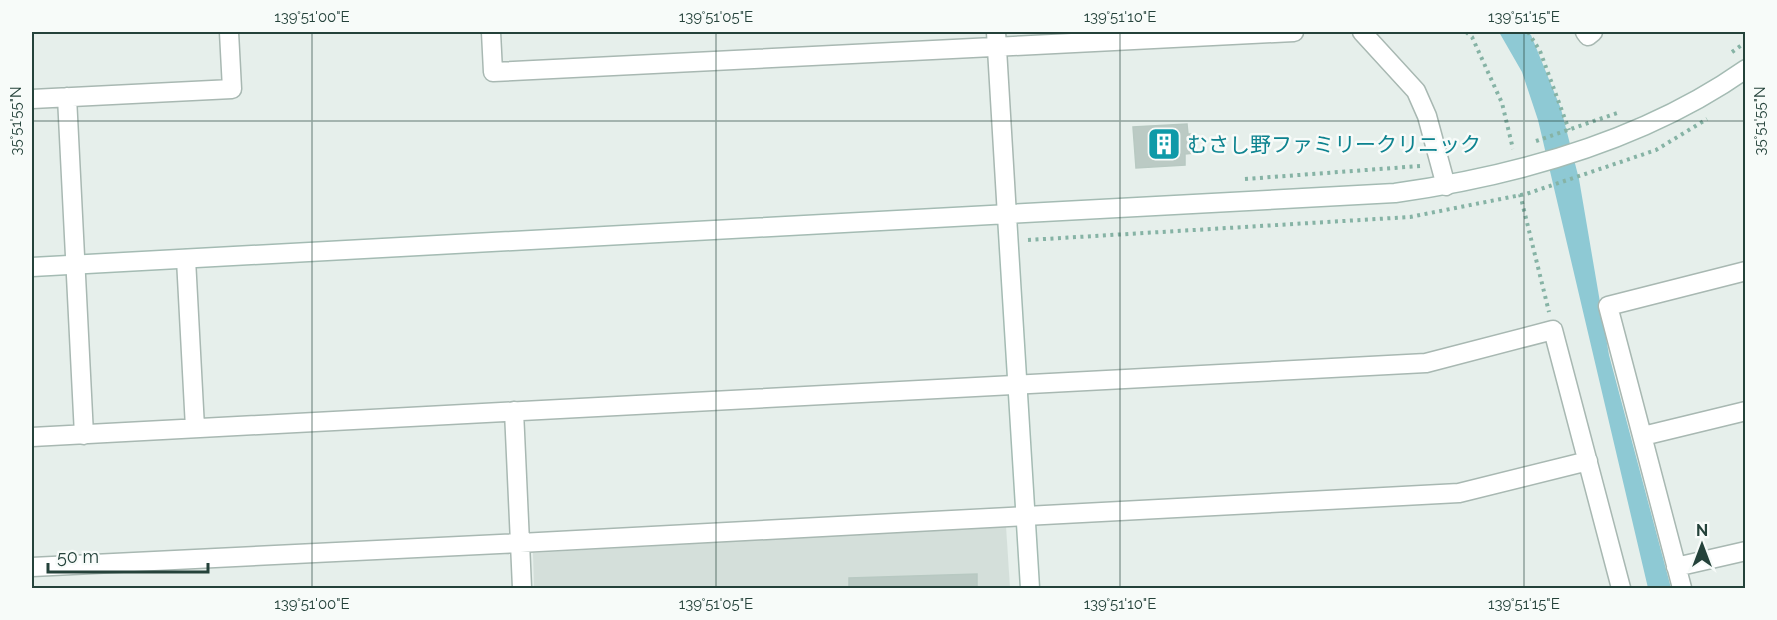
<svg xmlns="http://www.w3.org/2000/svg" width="1777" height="620" viewBox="0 0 1777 620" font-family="Raleway,'Noto Sans JP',sans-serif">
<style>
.built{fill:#d4dfda}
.water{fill:#8ec9d4}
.building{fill:#bbcac4;stroke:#b8c9c2;stroke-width:1.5}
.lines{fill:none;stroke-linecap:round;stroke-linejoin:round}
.street-casing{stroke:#a8b8b2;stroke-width:21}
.secondary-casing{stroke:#a4bbb3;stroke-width:21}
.path{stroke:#86b3a5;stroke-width:4;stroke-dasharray:3 4.5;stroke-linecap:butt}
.street{stroke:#fff;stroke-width:18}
.secondary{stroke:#fff;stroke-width:18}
.ticks{fill:none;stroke:#24423a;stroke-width:1.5;stroke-opacity:0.45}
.labels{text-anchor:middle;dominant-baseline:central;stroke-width:5;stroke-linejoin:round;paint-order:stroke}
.culture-label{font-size:21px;fill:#0d838f;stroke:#f7fbf9;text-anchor:start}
.neatline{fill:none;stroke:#24423a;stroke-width:2}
.ticks-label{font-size:15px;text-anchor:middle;fill:#24423a}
</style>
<rect width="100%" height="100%" fill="#e6efeb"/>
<path class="built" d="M1006 526 1010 588H534L533 553Z"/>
<path class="water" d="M1499 32H1527L1531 35 1561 109 1579 179 1609 355 1671 588H1648L1538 120 1522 72Z"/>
<path class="building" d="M1187 124 1188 134H1193L1194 153 1185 154V165L1136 168 1133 127Z
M977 574V588H849V578Z"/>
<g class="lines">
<g class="street-casing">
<path id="street" d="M491 32 493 72 1294 32
M996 32 1007 216
M1362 32 1416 91 1427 116 1446 186
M1585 32 1588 36 1593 32
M67 97 84 435
M32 99 232 89 229 32
M186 259 195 428
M1643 436 1746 411
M32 437 1426 363 1553 330 1621 588
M32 567 520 543 514 411
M1676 567 1746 551
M522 588 520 543 1459 493 1588 461
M1682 588 1608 306 1746 271"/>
</g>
<g class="secondary-casing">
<path id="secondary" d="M1007 216 1030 588
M32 267 1395 193C1515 176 1645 140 1746 69"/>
</g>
<path class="path" d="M1466 32 1472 37 1502 103 1513 149
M1528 32 1540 51 1569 130
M1732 52 1746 42
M1536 141 1620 112
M1245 179 1420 166
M1520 194 1549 312
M1028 240 1410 217 1526 194 1656 150 1707 119"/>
<use href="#street" class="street"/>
<use href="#secondary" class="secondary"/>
</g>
<path class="ticks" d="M312 32V588M716 32V588M1120 32V588M1524 32V588M32 121H1746"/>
<defs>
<g id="building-square" transform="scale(1.725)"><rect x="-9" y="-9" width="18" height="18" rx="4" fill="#0f9aa8" stroke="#f7fbf9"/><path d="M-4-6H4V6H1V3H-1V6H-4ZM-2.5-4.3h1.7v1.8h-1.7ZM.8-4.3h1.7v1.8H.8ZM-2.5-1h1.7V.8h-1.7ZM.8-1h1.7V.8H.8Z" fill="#fff"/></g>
</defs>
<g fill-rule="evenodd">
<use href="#building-square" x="1164" y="144"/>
</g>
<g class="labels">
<g class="culture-label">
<text x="1187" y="144">むさし野ファミリークリニック</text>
</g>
</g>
<rect width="1777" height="620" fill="none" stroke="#f7fbf9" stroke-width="66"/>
<g transform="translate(1702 545)" stroke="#f7fbf9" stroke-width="4.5" paint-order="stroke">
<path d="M0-4.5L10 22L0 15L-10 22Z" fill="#24423a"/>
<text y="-9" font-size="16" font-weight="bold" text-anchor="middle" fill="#24423a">N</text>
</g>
<path d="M48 563v9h160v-9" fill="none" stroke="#24423a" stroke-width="3"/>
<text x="57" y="563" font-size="18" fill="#24423a" stroke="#f7fbf9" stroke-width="4.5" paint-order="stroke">50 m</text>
<rect x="33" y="33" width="1711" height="554" class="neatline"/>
<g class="ticks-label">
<text x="312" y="22">139°51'00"E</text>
<text x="716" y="22">139°51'05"E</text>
<text x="1120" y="22">139°51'10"E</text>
<text x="1524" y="22">139°51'15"E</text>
<text transform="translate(16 121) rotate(-90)" y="5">35°51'55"N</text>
<text transform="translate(1760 121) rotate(-90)" y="5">35°51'55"N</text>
<text x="312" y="609">139°51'00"E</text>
<text x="716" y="609">139°51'05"E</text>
<text x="1120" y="609">139°51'10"E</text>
<text x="1524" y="609">139°51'15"E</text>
</g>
</svg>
